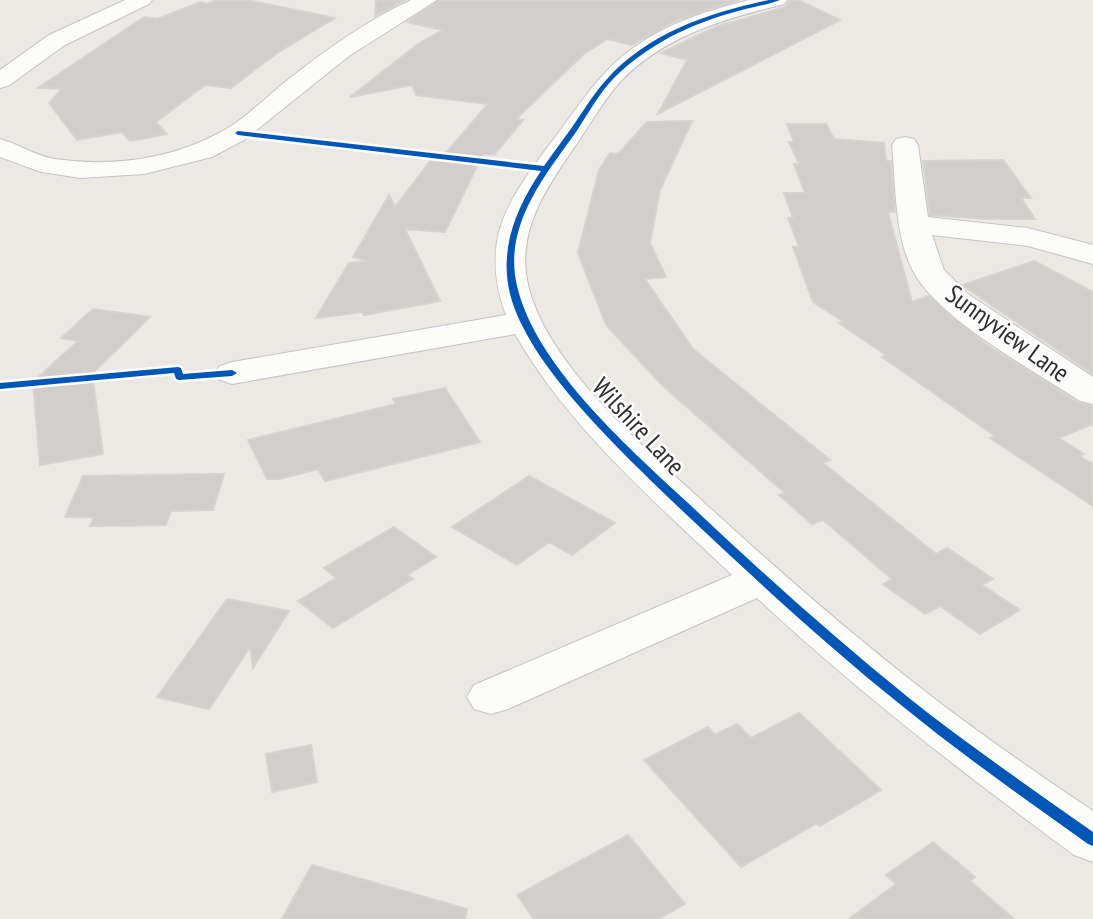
<svg xmlns="http://www.w3.org/2000/svg" width="1093" height="919" viewBox="0 0 1093 919" font-family="'PT Sans Narrow',sans-serif">
<style>
.building{fill:#d1cecb;stroke:#d7d4d0;stroke-width:2}
.lines{fill:none;stroke-linecap:round;stroke-linejoin:round}
.street-casing{stroke:#c5c4c5;stroke-width:2}
.street{fill:#fcfcfb;fill-rule:evenodd}
.cycleway-casing{stroke:#fff;stroke-width:5}
.cycleway{fill:#0057b8;fill-rule:evenodd}
.labels{text-anchor:middle;dominant-baseline:central;stroke-width:5;stroke-linejoin:round;paint-order:stroke}
.street-label{font-size:26px;fill:#2e2e2e;stroke:#fff}
</style>
<rect width="100%" height="100%" fill="#ece8e4"/>
<path class="building" d="M216 0H247L335 18 277 53 231 88 205 85 156 122 167 134 130 141 122 132 77 140 49 103 62 89 38 88 144 17 158 19 200 2 207 4Z
M376 0H405L375 16Z
M439 0H739L675 21 632 45 607 39 584 54 516 119 523 120 494 155 483 154 445 232 405 229 440 301 364 315 363 312 316 318 349 263 368 261 353 257 389 195 395 207 431 160 439 161 488 104 416 95 412 85 350 97 418 44 443 30 407 22Z
M790 0H798L840 20 658 114 687 60 661 53 718 26 785 7Z
M692 121 660 190 650 243 666 277 645 279 693 349 830 460 823 463 936 554 947 548 993 579 982 585 1020 610 980 634 940 606 925 614 883 584 892 579 823 520 812 524 779 495 785 493 662 385 606 325 578 253 599 170 610 153 618 154 647 122Z
M787 124H826L834 139 884 143 886 161H891L895 212H888L912 302 928 296 987 345 1079 403 1093 406V424L1059 438 1084 454 1079 456 1093 464V506L990 438 995 436 882 357 886 355 839 323 844 322 813 302 793 247H799L788 218H793L784 193H805L794 164H799L789 142H794Z
M1003 160 1031 198H1021L1035 219H989L930 215 923 161Z
M1034 261 1093 292V374L962 285Z
M93 309 150 317 92 374 103 454 40 465 33 382 78 341 61 338Z
M445 388 480 442 325 481 318 469 279 479H267L248 440 396 404 393 399Z
M224 474 213 510 171 511 166 525 90 526 94 517H65L83 476Z
M529 476 615 523 572 555 549 542 517 565 452 527Z
M394 527 436 557 407 575 413 579 333 628 298 601 336 578 324 568Z
M227 599 289 611 253 668 250 647 209 709 157 697Z
M799 713 881 790 820 826 817 823 741 867 644 760 708 727 715 735 737 724 751 738Z
M311 745 317 782 272 792 266 754Z
M628 835 685 904 658 919H534L517 895Z
M933 842 975 877 970 881 1014 919H849L896 884 886 875Z
M312 865 467 909 465 919H282Z"/>
<g class="lines">
<g class="street-casing">
<path id="street" d="M125 0H152L149 4 65 45 8 86 0 88V70L49 35Z
M411 0H437L349 56 244 140 212 157 144 174 81 178 41 172 0 157V139C19 144 35 156 55 159 109 167 168 160 217 134 243 121 263 100 285 82 324 51 366 21 411 0Z
M749 0H787L784 4C724 19 663 36 619 83 603 101 591 123 578 142 551 181 520 223 526 273 536 355 641 444 699 498 771 564 845 629 922 689 977 732 1035 772 1093 811V862L1074 855C964 774 857 691 757 598L508 709 491 714 474 709 467 697 474 685 732 575C655 502 568 427 515 334L232 384 220 380 214 373 220 366 232 362 506 315C496 288 492 261 499 232 509 195 536 163 559 132 583 100 602 69 636 46 670 22 710 10 749 0Z
M905 137 914 139 918 145 928 217 1028 228 1093 245V264L1028 246 932 235 944 270 968 294 1093 377V404L1080 401C1034 371 937 318 913 271 894 234 896 185 892 145L896 139Z"/>
</g>
<use href="#street" class="street"/>
<g class="cycleway-casing">
<path id="cycleway" d="M769 0H780C767 5 752 7 738 11 715 17 691 26 670 37 650 48 631 61 615 77 599 93 588 114 576 132 546 174 508 220 515 275 527 359 628 447 687 502 759 570 832 636 909 698 968 745 1031 788 1093 832V846L1088 844C1025 799 961 754 901 705 821 641 746 571 672 501 620 450 528 365 510 294 499 249 516 208 541 171L238 135 235 133 238 131 544 166C554 152 565 137 575 123 585 108 595 92 607 79 648 33 711 12 769 0Z
M178 367 181 368 183 374 232 370 237 373 232 376 179 380 176 379 174 373 0 389V383Z"/>
</g>
<use href="#cycleway" class="cycleway"/>
</g>
<g class="labels">
<g class="street-label">
<text transform="translate(1008 333) rotate(36)">Sunnyview Lane</text>
<text transform="translate(639 426) rotate(47)">Wilshire Lane</text>
</g>
</g>
</svg>
